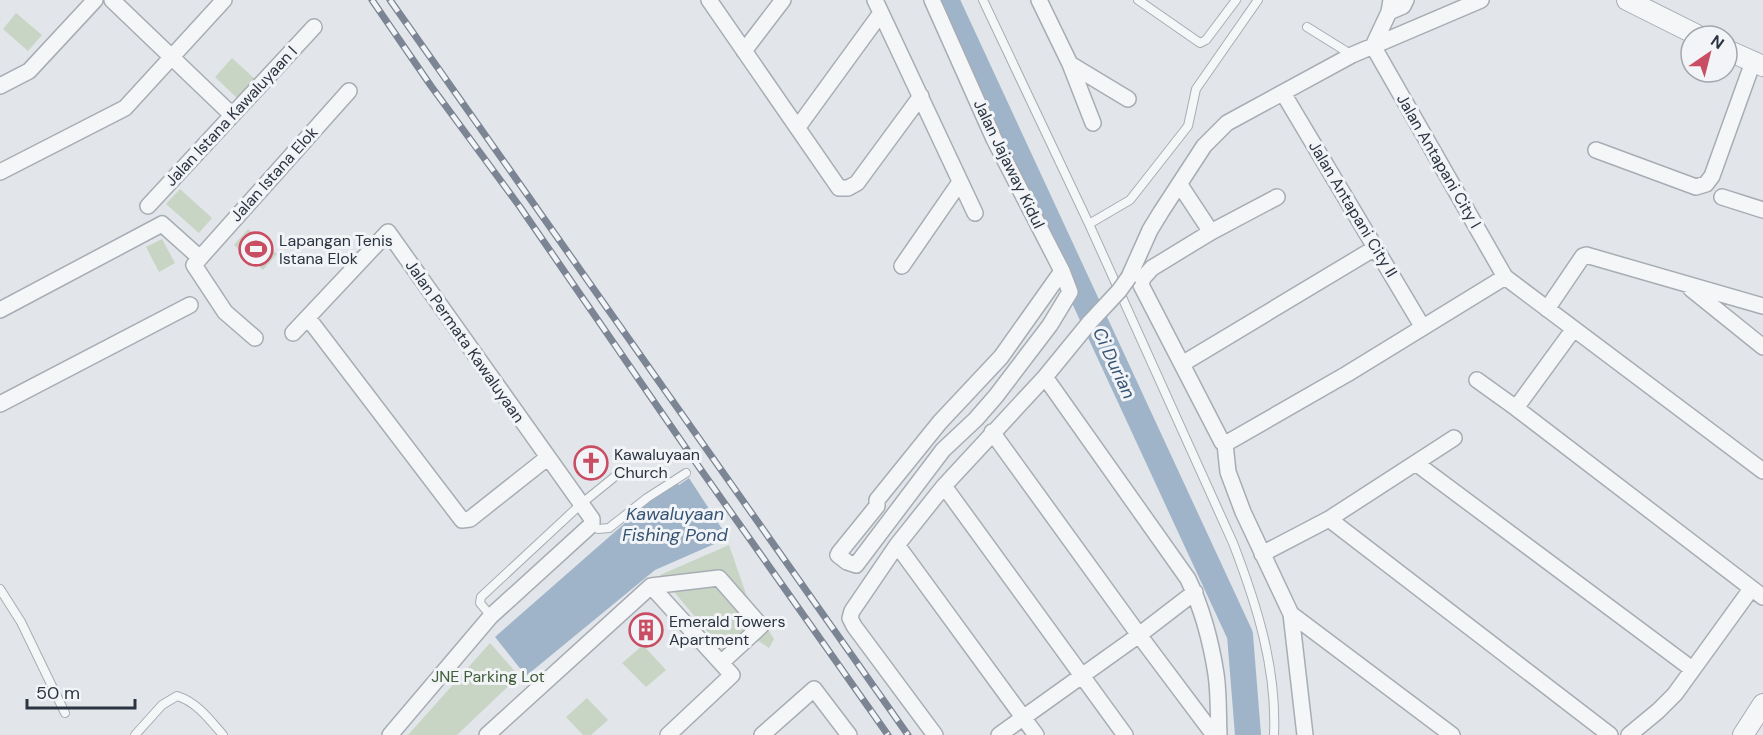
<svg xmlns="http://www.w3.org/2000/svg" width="1763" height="735" viewBox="0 0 1763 735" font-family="'DM Sans',sans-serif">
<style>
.green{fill:#c8d4c4}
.water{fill:#9fb4c8}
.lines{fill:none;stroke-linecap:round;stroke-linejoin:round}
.river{stroke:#9fb4c8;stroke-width:26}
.service-casing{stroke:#a7adb4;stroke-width:10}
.minor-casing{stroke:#a7adb4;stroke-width:18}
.tertiary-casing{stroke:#a7adb4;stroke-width:22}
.service{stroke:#f5f6f8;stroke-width:8}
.minor{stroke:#f5f6f8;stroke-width:15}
.tertiary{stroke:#f5f6f8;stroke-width:20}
.rail-casing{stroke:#7c8593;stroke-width:7}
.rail{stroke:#f2f4f7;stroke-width:4.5;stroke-dasharray:14;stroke-linecap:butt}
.minor-bridge-casing{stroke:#a7adb4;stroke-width:18;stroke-linecap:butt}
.minor-bridge{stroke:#f5f6f8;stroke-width:15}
.labels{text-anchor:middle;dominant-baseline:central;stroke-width:6;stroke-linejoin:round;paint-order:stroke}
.street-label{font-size:16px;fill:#2b3441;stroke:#f2f4f7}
.poi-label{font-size:16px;fill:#2b3441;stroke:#f2f4f7;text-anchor:start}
.park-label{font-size:16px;fill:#405d39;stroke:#f2f4f7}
.water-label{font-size:18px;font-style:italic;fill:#365474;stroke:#f2f4f7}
</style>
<rect width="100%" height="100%" fill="#e2e6ea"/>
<path class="green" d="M16 13 42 35 28 51 3 29Z
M232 58 257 81 239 100 215 77Z
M180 189 212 218 199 233 166 204Z
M248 229 277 254 263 270 234 245Z
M162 239 175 263 159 272 146 247Z
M729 545 746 594 774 639 769 648 748 634 727 655 660 575Z
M490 643 519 676 457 735H408Z
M643 645 666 670 646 687 622 663Z
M587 698 608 720 591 735H583L566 717Z"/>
<path class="water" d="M689 478 728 538 655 570 526 676 495 637 674 480 679 485Z"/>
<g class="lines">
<path class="river" d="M946 0 1240 635 1248 735"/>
<g class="service-casing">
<path id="service" d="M983 0 1089 224 1233 543C1257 605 1277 669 1274 735
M1138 0 1200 43 1206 40 1236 0
M1307 27 1352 55
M1089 224 1130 200 1188 126 1196 89 1258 0
M592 523 598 529 609 528 647 498 686 473
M0 589 21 622 65 713
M491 616 480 603 481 597 581 504 618 474
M135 735 162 705 177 696C197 702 210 720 223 735"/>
</g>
<g class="minor-casing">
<path id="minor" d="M112 0 232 115
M709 0 839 188H848L857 183 921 96
M875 0 975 213
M932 0 994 139 1062 271 1070 292 1050 325 996 396 976 419 943 450 856 565 847 562 838 555 839 553 877 506V500L940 422 1001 357 1062 271
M1039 0 1070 64 1093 123
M1391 0 1389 12 1373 46 1505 277 1763 471
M1389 12 1403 6 1406 0
M744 51 783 0
M1070 64 1128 99
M0 86 29 71 95 0
M1283 93 1422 326
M798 127 881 13
M1596 150 1696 187 1706 184 1712 176 1753 62
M0 172 125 108 224 0
M1180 185 1211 232
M1277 197 1211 232 1152 268 1143 278 1141 285 1222 442 1225 444 1228 472 1243 512 1291 614 1305 735
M1722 197 1763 210
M148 206 314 27
M200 258 349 91
M902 266 960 182
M1129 277 1150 230 1161 212 1204 146 1227 123 1352 55 1481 0
M1691 289 1763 347
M1547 309 1583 256 1586 255 1763 306
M0 310 162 224 200 258 194 265 225 312 255 338
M308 318 462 520 470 519 547 458
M293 333 388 232 592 519V523L590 526 491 616 390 735
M1182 364 1375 248
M1045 377 1188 579C1202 608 1211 642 1216 674 1219 694 1218 715 1219 735
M1477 380 1516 408 1573 330
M0 404 190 305
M1516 408 1763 597
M992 432 1139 635 1214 735
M1225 444 1347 374 1505 277
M1417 464 1692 669
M944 486 1125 735
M1329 519 1610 735
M897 545 1036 735
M1262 554 1329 519 1454 438
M651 586 719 578 761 626 721 663
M1291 614 1452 735
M487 735 651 586 732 675 668 735
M762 735 814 689 849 735
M935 735 854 626 850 618 852 611 897 545 944 486 1045 377 1090 322
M999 735 1139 635 1195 592
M1629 735 1658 711 1675 694 1751 589"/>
</g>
<g class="tertiary-casing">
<path id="tertiary" d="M1627 0 1699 36
M1727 50 1763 66
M1743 735 1763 704"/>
</g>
<use href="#service" class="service"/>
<use href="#minor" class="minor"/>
<use href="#tertiary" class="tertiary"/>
<g class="rail-casing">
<path id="rail" d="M372 0 431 86 520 207 699 467 888 735
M390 0 908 735"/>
</g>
<use href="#rail" class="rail"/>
<g class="minor-bridge-casing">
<path id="minor-bridge" d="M1090 322 1119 291 1129 277"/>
</g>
<use href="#minor-bridge" class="minor-bridge"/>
</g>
<defs>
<g id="stadium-ring" transform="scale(1.725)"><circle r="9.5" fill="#f2f4f7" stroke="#c94d63" stroke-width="1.5"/><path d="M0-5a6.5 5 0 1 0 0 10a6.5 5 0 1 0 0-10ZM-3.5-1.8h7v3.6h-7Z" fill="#c94d63"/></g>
<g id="church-ring" transform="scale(1.725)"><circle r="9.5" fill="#f2f4f7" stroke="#c94d63" stroke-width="1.5"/><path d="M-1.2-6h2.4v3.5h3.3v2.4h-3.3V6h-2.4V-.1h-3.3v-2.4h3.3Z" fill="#c94d63"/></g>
<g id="building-ring" transform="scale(1.725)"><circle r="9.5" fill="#f2f4f7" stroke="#c94d63" stroke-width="1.5"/><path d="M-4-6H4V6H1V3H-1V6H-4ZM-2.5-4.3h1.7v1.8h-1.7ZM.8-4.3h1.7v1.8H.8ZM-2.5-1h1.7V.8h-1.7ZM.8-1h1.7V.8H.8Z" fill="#c94d63"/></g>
</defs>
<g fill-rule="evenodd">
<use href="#stadium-ring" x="256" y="249"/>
<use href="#church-ring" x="591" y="463"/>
<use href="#building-ring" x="646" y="630"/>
</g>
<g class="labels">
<g class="street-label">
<text transform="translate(231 116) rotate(-47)">Jalan Istana Kawaluyaan I</text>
<text transform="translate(1439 161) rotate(60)">Jalan Antapani City I</text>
<text transform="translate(1009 164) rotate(64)">Jalan Jajaway Kidul</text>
<text transform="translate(274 174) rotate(-48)">Jalan Istana Elok</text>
<text transform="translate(1353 209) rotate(59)">Jalan Antapani City II</text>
<text transform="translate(465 341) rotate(55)">Jalan Permata Kawaluyaan</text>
</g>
<g class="poi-label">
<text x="279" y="240">Lapangan Tenis<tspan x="279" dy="18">Istana Elok</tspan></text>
<text x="614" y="454">Kawaluyaan<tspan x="614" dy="18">Church</tspan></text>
<text x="669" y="621">Emerald Towers<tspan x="669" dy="18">Apartment</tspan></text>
</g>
<g class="park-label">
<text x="488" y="676">JNE Parking Lot</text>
</g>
<g class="water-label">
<text transform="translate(1114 363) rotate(65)">Ci Durian</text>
<text x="675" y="514">Kawaluyaan<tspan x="675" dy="21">Fishing Pond</tspan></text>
</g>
</g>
<g transform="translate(1709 54) rotate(35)"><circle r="28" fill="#f2f4f7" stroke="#a2a7ae" stroke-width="1.5"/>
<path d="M0-4.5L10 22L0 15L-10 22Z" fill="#c94d63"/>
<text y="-9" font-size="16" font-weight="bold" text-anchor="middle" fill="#2b3441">N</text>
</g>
<path d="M27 699v9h108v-9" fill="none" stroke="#2b3441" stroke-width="3"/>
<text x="36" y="699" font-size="18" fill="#2b3441" stroke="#f2f4f7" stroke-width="4.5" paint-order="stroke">50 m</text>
</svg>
